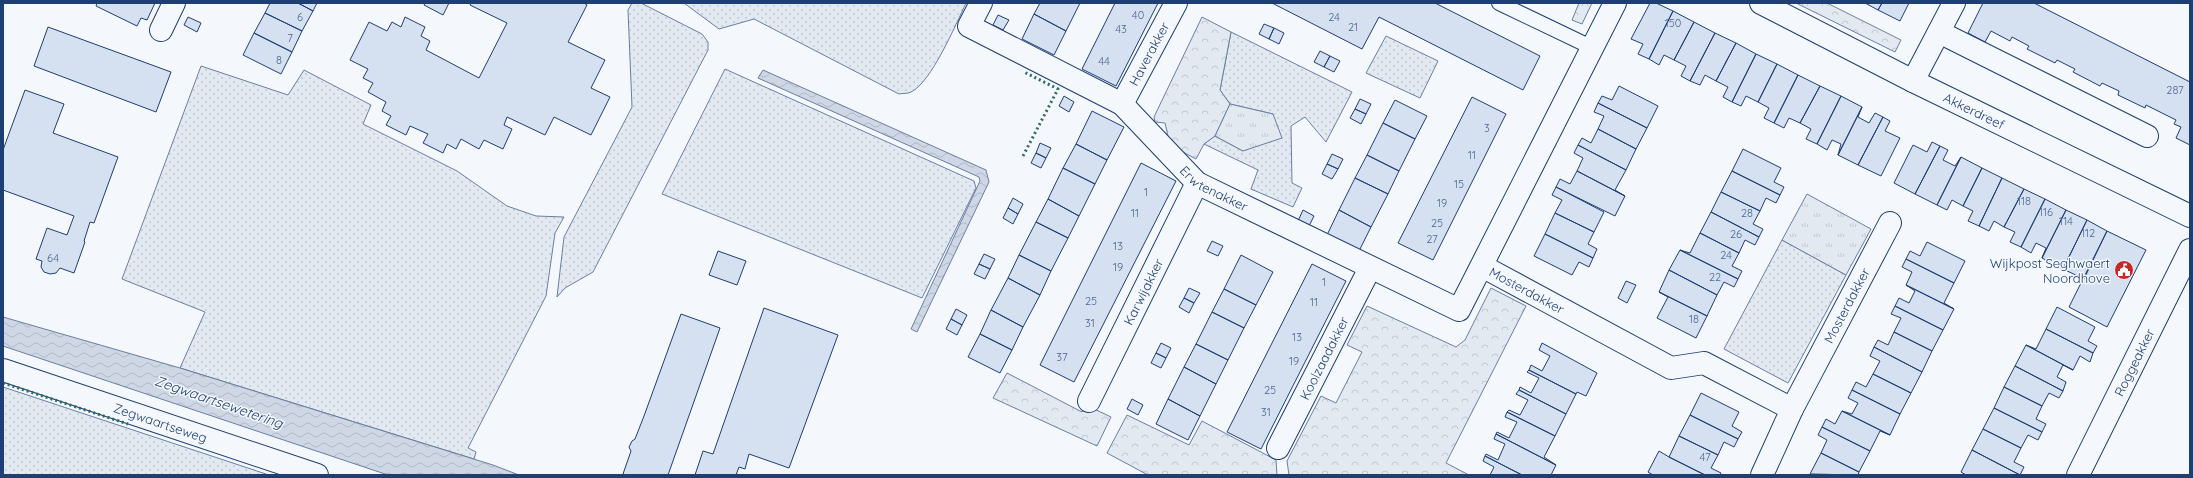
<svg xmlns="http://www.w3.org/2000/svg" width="2193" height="478" viewBox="0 0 2193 478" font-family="Quicksand,sans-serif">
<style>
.grass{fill:url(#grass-dots);stroke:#687fa3}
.forest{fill:url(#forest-crowns);stroke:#687fa3}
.park{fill:url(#park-tufts);stroke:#687fa3}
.water{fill:url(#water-waves);stroke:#687fa3}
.building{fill:#d5e0f0;stroke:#1d3f73}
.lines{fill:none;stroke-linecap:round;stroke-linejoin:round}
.service-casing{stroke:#1d3f73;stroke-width:16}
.minor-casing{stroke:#1d3f73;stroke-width:24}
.tertiary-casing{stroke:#1d3f73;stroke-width:24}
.service{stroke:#f4f7fb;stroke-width:14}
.minor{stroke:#f4f7fb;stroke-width:22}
.tertiary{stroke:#f4f7fb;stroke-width:22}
.hedge{stroke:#2c6c60;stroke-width:3;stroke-dasharray:2 3;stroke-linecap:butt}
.labels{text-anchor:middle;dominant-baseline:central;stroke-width:3;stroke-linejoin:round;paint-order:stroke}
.number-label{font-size:11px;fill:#4b6792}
.street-label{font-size:13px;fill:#1d3f73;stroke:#f4f7fb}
.poi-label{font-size:13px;fill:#1d3f73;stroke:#f4f7fb;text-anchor:end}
.water-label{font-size:14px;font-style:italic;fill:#1d3f73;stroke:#f4f7fb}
</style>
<defs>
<pattern id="grass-dots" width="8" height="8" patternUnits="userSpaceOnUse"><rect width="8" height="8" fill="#e3e9f0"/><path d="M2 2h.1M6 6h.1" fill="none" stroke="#c2c9d1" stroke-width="1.8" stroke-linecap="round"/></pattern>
<pattern id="forest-crowns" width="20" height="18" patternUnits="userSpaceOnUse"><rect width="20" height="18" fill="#e3e9f0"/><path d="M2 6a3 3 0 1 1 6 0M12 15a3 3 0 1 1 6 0" fill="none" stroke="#c2c9d1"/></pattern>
<pattern id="park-tufts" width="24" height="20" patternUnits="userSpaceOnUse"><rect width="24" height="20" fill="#e3e9f0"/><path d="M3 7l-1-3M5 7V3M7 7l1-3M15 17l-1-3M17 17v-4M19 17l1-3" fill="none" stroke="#c2c9d1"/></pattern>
<pattern id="water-waves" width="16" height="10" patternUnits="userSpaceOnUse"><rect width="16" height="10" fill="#cfd7e4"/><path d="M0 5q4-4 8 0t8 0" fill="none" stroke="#b1bac7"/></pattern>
</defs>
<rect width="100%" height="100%" fill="#f4f7fb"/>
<path class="grass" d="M632 3H641L702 34 708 42V50L593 272 565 288 557 297 564 237 632 107 628 10Z
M684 3H966C956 24 931 83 911 92 908 94 902 93 899 94L754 19 719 29Z
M1231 32 1352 92 1326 142 1305 117 1291 126 1292 183 1302 188 1293 207 1251 189 1258 170 1204 144 1215 136 1243 151 1273 114 1230 104 1220 90Z
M1386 36 1438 61 1420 98 1366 73Z
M201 66 288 95 304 70 371 105 363 124 457 171 507 206 536 216 564 217 555 233 546 296 468 448 476 452 474 459 180 368 205 312 122 279Z
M725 69 974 181 976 188 922 298 662 194Z
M1782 240 1846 275 1788 383 1724 349Z
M3 387 269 475H3Z"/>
<path class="forest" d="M1579 3H1592L1582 24 1572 20Z
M1796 3H1827L1901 40 1895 52Z
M1202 17 1231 32 1220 90 1230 104 1215 136 1204 144 1196 159 1170 145 1165 123 1155 122 1154 117Z
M1491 288 1526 306 1446 463 1469 475H1289L1287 461 1321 396 1336 403 1362 352 1347 345 1367 306 1456 347 1465 340Z
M1007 373 1082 412 1086 405 1111 417 1097 446 993 398Z
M1127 415 1189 445 1202 421 1276 460 1277 475H1148L1107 453Z"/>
<path class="park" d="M1230 104 1273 114 1282 138 1243 151 1215 136Z
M1807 194 1871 229 1846 275 1782 240Z"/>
<path class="water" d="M763 70 986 170 989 182 917 332 911 329 980 181 979 177 758 78Z
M3 317 180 368 493 465 519 475H388L3 346Z"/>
<path class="building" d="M97 3H155L147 20 141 18 137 26 96 6Z
M270 3H298L313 11 302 31 265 13Z
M298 3H317L313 11Z
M425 3H449L443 15 424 5Z
M471 3H584L587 5 568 42 605 60 591 88 610 97 591 135 554 117 545 135 507 117 504 125 512 129 503 149 484 140 479 149 461 139 456 149 447 144 443 153 423 143 428 134 410 126 406 135 386 125 391 116 382 111 386 102 368 92 373 83 363 78 368 69 350 60 369 22 387 31 392 22 401 27 405 17 425 27 421 36 430 41 426 50 479 78 507 23 470 5Z
M1040 3H1080L1066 31 1034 14Z
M1115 3H1158L1116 86 1082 69Z
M1272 3H1435L1540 56 1523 90 1379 17 1362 49Z
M1650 3H1656L1673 11 1649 59 1638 54 1643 44 1631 39Z
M1865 3H1882L1878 10Z
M1882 3H1909L1900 21 1878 10Z
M1983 3H2034L2190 82V145L2176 138 2181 127 2174 124 2176 120 2146 105 2145 108 2118 95 2119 91 2102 83 2100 86 2073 72 2075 69 2057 60 2055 63 2027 49 2029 46 2012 37 2010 41 1991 31 1985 42 1968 33Z
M1673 11 1694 22 1674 60 1664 55 1659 65 1649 59Z
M265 13 302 31 292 52 254 33Z
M1034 14 1066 31 1054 55 1022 39Z
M998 15 1009 20 1003 30 993 25Z
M188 17 201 23 197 32 184 25Z
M1694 22 1715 33 1690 81 1681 76 1686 66 1674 60Z
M1264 24 1274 28 1269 39 1259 34Z
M48 27 171 72 156 112 34 66Z
M1274 28 1284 33 1279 44 1269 39Z
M254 33 292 52 281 74 243 55Z
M1715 33 1736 43 1716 81 1705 75 1700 85 1690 81Z
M1736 43 1756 54 1732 102 1723 97 1728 87 1716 81Z
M1320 51 1330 56 1324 67 1314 62Z
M1756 54 1777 64 1758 102 1746 96 1741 106 1732 102Z
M1330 56 1340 61 1334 72 1324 67Z
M1777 64 1798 75 1774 123 1764 118 1769 108 1758 102Z
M1798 75 1820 86 1800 123 1789 118 1784 128 1774 123Z
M1619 86 1658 106 1647 128 1598 103 1602 96 1612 100Z
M1820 86 1841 96 1817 144 1806 139 1811 129 1800 123Z
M25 90 64 104 53 133 118 157 94 223 90 222 84 241 85 242 74 273 60 268 56 273 50 274 44 272 41 267 42 261 36 259 47 228 67 235 74 216 3 190V150Z
M1064 96 1074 102 1069 112 1059 106Z
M1841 96 1862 107 1838 155 1841 144 1832 140 1827 150 1817 144Z
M1472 97 1506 114 1433 260 1398 243Z
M1360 99 1371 104 1366 114 1355 109Z
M1395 100 1427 116 1415 139 1383 123Z
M1598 103 1647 128 1636 149 1598 129 1604 116 1594 112Z
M1862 107 1858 117 1869 123 1875 113 1883 117 1858 165 1838 155Z
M1355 109 1366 114 1361 124 1350 118Z
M1092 111 1124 127 1107 160 1076 144Z
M1883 117 1890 121 1885 131 1900 138 1881 176 1858 165Z
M1383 123 1415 139 1399 171 1367 155Z
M1598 129 1636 149 1626 170 1578 145 1582 138 1591 143Z
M1932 142 1940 146 1915 194 1894 183 1913 145 1927 152Z
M1040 143 1051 148 1046 158 1036 153Z
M1076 144 1107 160 1095 184 1063 168Z
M1578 145 1626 170 1615 190 1625 196 1577 171 1583 158 1574 153Z
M1940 146 1948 150 1943 160 1955 166 1961 157 1937 205 1915 194Z
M1743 149 1781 168 1774 182 1784 187 1780 195 1732 171Z
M1036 153 1046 158 1041 168 1031 163Z
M1332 154 1343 159 1338 169 1327 164Z
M1367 155 1399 171 1388 194 1355 178Z
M1961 157 1982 168 1963 206 1952 200 1947 210 1937 205Z
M1141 163 1176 181 1074 382 1040 365Z
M1327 164 1338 169 1332 179 1322 174Z
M1063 168 1095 184 1079 216 1048 199Z
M1982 168 2002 178 1979 226 1968 221 1973 211 1963 206Z
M1577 171 1625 196 1615 216 1556 187 1560 179 1570 184Z
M1732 171 1780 195 1776 203 1766 198 1760 211 1721 192Z
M1355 178 1388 194 1371 227 1339 210Z
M2002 178 2024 189 2004 227 1994 221 1989 231 1979 226Z
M1556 187 1604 212 1594 232 1555 213 1562 200 1552 195Z
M2024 189 2045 199 2021 247 2010 242 2015 232 2004 227Z
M1721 192 1760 211 1753 224 1763 229 1759 237 1711 212Z
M1013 198 1023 204 1018 214 1008 208Z
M1048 199 1079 216 1068 238 1036 222Z
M2045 199 2066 210 2042 258 2046 248 2036 243 2031 253 2021 247Z
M1008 208 1018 214 1013 224 1003 218Z
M1303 210 1314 216 1309 226 1298 221Z
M1339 210 1371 227 1359 251 1327 235Z
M2066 210 2087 220 2063 269 2042 258Z
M1711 212 1759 237 1755 245 1745 240 1739 253 1700 233Z
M1555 213 1594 232 1588 244 1597 249 1593 258 1545 234Z
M2087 220 2107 231 2084 279 2063 269Z
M1036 222 1068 238 1051 271 1019 255Z
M2107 231 2146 250 2107 327 2069 307Z
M1700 233 1739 253 1732 266 1742 271 1738 279 1680 250 1690 253Z
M1545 234 1593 258 1589 267 1579 262 1572 275 1534 256Z
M1212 241 1223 246 1218 256 1207 251Z
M1927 242 1965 261 1954 283 1906 259 1910 251 1920 256Z
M1680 250 1738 279 1734 287 1724 282 1717 295 1669 270Z
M718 251 746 261 737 285 709 275Z
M984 254 995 259 990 269 979 264Z
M1019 255 1051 271 1040 295 1008 278Z
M1241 255 1273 272 1256 305 1224 289Z
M1906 259 1954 283 1944 303 1954 309 1906 285 1912 272 1902 267Z
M979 264 990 269 985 279 974 274Z
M1312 264 1346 281 1261 449 1227 432Z
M1669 270 1717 295 1707 316 1659 292Z
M1008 278 1040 295 1023 327 991 310Z
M1626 281 1636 285 1627 303 1618 298Z
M1906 285 1954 309 1943 330 1895 306 1899 298 1909 303 1915 291Z
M1189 288 1200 293 1194 303 1184 298Z
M1224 289 1256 305 1244 328 1212 312Z
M1659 292 1707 316 1696 338 1657 318 1668 297Z
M1184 298 1194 303 1189 313 1179 307Z
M1895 306 1943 330 1932 351 1894 332 1901 318 1891 314Z
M2057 307 2095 327 2088 341 2097 346 2093 353 2046 329Z
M764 308 838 335 789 468 749 454 745 469 739 467 736 475H695L703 451 713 454Z
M956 309 967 315 962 325 951 319Z
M991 310 1023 327 1012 350 980 334Z
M1212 312 1244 328 1228 360 1196 344Z
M681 314 720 328 668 475H626L623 474 631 451 629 447 632 441 635 439 644 416Z
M951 319 962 325 957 335 946 329Z
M2046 329 2093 353 2090 362 2080 356 2073 370 2026 345 2036 349Z
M1894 332 1932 351 1922 372 1874 347 1878 340 1888 345Z
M980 334 1012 350 1000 373 968 357Z
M1161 343 1171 348 1166 358 1156 353Z
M1542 343 1597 373 1586 396 1577 392 1576 394 1529 370 1531 365 1542 371 1550 356 1539 350Z
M1196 344 1228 360 1216 384 1184 367Z
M2026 345 2073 370 2063 365 2057 377 2066 382 2063 391 2015 366Z
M1874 347 1922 372 1911 393 1873 374 1880 361 1870 356Z
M1156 353 1166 358 1161 368 1151 363Z
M2015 366 2063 391 2059 398 2049 393 2042 406 2004 387Z
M1184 367 1216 384 1200 416 1168 399Z
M1529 370 1576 394 1566 414 1519 390 1520 387 1531 393 1539 378 1527 372Z
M1873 374 1911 393 1900 414 1852 390 1856 382 1866 387Z
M2004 387 2042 406 2036 419 2046 424 2042 432 1994 408Z
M1519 390 1566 414 1555 436 1507 412 1509 410 1520 415 1528 400 1516 394Z
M1852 390 1900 414 1890 435 1842 411 1852 414 1858 403 1848 398Z
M1701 393 1739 412 1732 426 1742 432 1738 439 1690 415Z
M1132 399 1143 405 1138 415 1127 409Z
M1168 399 1200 416 1188 440 1156 424Z
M1994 408 2042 432 2038 440 2028 435 2021 448 1983 429Z
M1842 411 1890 435 1880 431 1870 451 1822 427 1826 419 1835 424Z
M1507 412 1555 436 1544 457 1556 465 1496 434 1497 432 1509 438 1517 422 1505 417Z
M1690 415 1738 439 1734 447 1724 442 1718 455 1679 436Z
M1822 427 1870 451 1859 472 1821 453 1827 440 1818 435Z
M1983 429 2021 448 2014 462 2024 467 2020 475 1972 450Z
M1496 434 1556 465 1551 475H1522L1485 456 1486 454 1498 460 1505 444 1494 439Z
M1679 436 1718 455 1711 468 1721 473 1720 475H1705L1669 457Z
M1972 450 2020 475H1966L1961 472Z
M1659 451 1669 457 1705 475H1653L1648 472Z
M1821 453 1859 472 1858 475 1810 474Z
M1485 456 1522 475H1490L1494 467 1483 461Z"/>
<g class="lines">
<g class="service-casing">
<path id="service" d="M1499 3 1593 48"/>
</g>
<g class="minor-casing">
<g id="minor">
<path id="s1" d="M981 3 969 26 1122 104 1197 183 1459 310 1615 3"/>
<path d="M161 30 174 3"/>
<path d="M1939 32 2147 136"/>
<path d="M1913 81 1954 3"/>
<path id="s2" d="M1122 104 1176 3"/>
<path id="s3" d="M1482 266 1671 368 1704 363 1792 409 1762 475"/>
<path id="s4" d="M3 370 317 475"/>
<path id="s5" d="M1089 401 1197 183"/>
<path id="s6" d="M1792 409 1890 223"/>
<path id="s7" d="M1278 448 1370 268"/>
<path id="s8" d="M2078 475 2190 250"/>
</g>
</g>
<g class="tertiary-casing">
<g id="tertiary">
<path id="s9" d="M1761 3 1913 81 2190 216"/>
</g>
</g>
<use href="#service" class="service"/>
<use href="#minor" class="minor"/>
<use href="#tertiary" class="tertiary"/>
<path class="hedge" d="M1023 156 1058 89 1024 72
M3 383 128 424"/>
</g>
<defs>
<g id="civic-disc" transform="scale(1)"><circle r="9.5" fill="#c62828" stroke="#f4f7fb"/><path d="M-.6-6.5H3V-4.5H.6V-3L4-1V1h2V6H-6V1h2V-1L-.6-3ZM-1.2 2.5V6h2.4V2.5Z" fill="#fff"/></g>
</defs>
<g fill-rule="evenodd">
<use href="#civic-disc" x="2124" y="270"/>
</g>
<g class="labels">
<g class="number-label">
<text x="1138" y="15">40</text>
<text x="300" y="17">6</text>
<text x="1334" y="17">24</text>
<text x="1673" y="23">150</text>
<text x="1353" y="27">21</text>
<text x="1121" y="29">43</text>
<text x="290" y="38">7</text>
<text x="279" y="60">8</text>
<text x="1104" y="61">44</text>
<text x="2175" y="90">287</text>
<text x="1487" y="128">3</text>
<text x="1472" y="155">11</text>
<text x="1459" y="184">15</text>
<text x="1146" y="192">1</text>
<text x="2024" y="201">118</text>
<text x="1442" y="203">19</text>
<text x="2046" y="212">116</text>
<text x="1135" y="213">11</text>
<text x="1747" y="213">28</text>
<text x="2066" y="221">114</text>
<text x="1437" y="223">25</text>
<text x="2088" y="233">112</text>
<text x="1736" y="234">26</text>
<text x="1432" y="239">27</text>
<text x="1118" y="246">13</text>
<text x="1726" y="255">24</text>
<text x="53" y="258">64</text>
<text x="1118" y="267">19</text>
<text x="1715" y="277">22</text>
<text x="1324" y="282">1</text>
<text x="1091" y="301">25</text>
<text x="1314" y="302">11</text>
<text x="1694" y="319">18</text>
<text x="1090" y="323">31</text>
<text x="1297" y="337">13</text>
<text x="1062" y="357">37</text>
<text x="1294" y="361">19</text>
<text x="1270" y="390">25</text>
<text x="1266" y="412">31</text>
<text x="1705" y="457">47</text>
</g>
<g class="street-label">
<text stroke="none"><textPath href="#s2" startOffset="57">Haverakker</textPath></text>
<text stroke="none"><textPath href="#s9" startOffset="239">Akkerdreef</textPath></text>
<text stroke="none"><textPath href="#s1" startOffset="324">Erwtenakker</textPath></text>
<text stroke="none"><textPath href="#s3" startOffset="51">Mosterdakker</textPath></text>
<text stroke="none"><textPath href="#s5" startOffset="122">Karwijakker</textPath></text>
<text stroke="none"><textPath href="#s6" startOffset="117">Mosterdakker</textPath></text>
<text stroke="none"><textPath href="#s7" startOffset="101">Koolzaadakker</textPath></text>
<text stroke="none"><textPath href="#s8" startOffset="126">Roggeakker</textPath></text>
<text stroke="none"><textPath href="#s4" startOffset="166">Zegwaartseweg</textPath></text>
</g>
<g class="poi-label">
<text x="2110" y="263">Wijkpost Seghwaert<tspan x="2110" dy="15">Noordhove</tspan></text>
</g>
<g class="water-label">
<text transform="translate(219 402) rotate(19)">Zegwaartsewetering</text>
</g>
</g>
<rect width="2193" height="478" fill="none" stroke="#1d3f73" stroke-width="8"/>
</svg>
